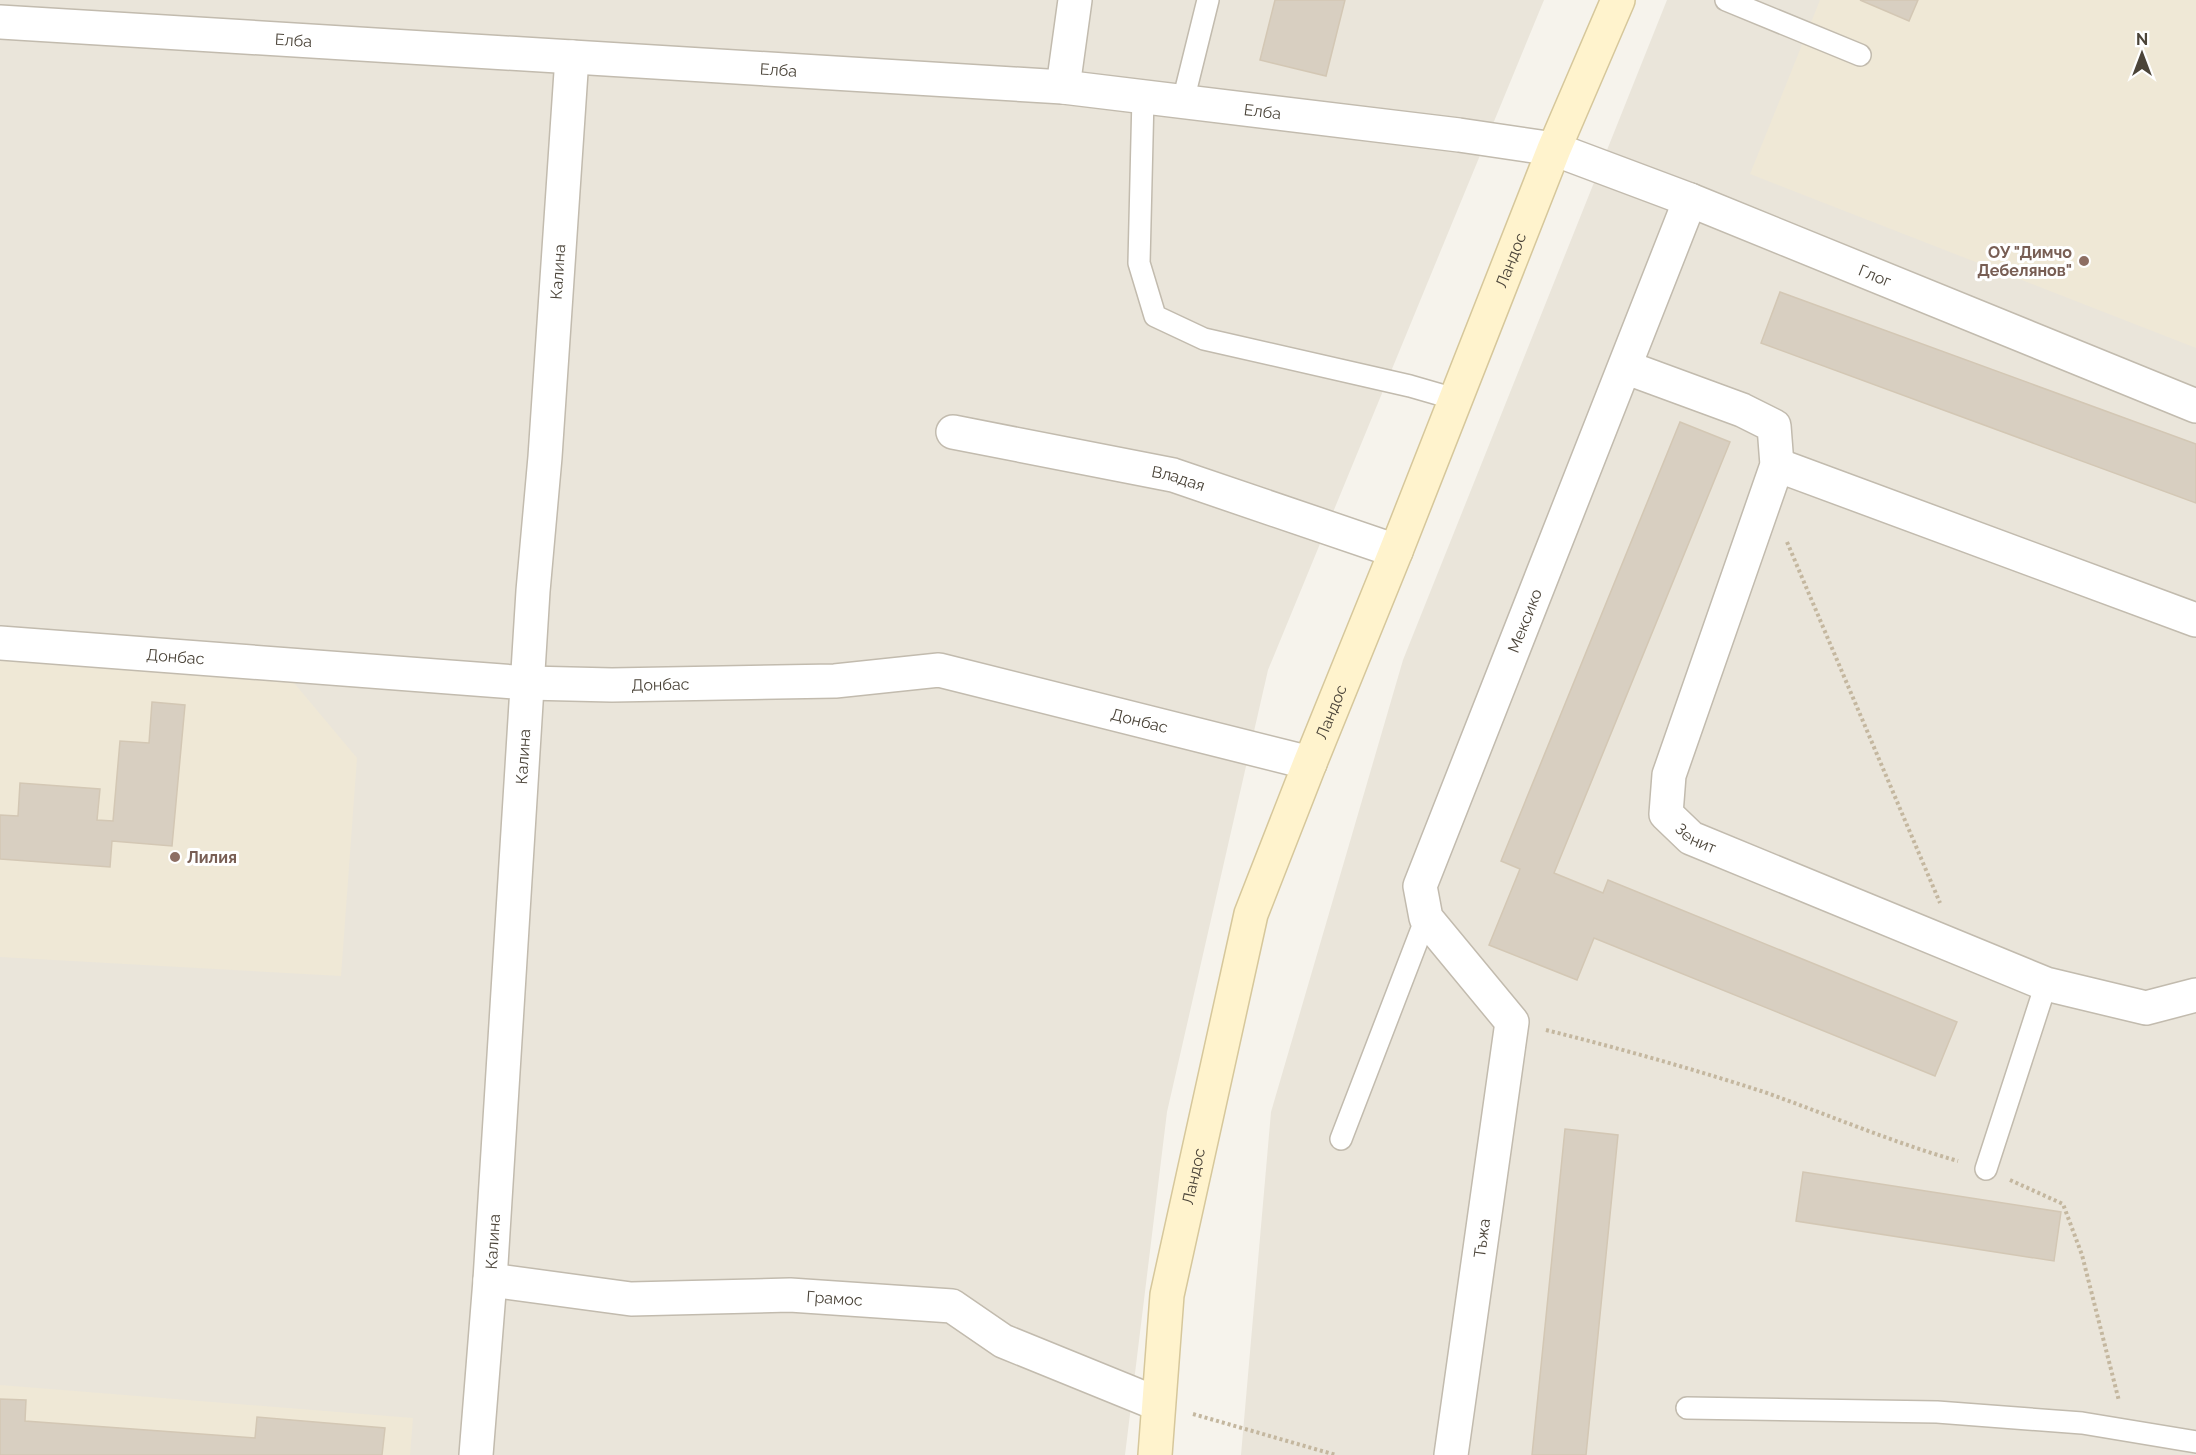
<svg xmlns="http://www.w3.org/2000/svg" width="2196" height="1455" viewBox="0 0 2196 1455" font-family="Raleway,sans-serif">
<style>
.residential{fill:#eae5da}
.education{fill:#efe8d6}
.building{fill:#d8cfc1;stroke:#d3c7b4;stroke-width:1.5}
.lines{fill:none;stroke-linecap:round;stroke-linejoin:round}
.lane-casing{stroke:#c2bbae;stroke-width:24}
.street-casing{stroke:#c2bbae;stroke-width:36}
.secondary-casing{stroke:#d6c79b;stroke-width:36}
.path{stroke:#c4b79f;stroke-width:4;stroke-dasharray:3 3;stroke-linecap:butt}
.lane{stroke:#fff;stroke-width:21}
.street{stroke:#fff;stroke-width:33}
.secondary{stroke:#fff3cd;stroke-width:33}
.education-dot{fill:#8d6e63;stroke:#fff;stroke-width:2}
.labels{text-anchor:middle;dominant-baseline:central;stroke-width:6;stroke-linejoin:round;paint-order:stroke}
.street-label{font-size:16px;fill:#4b4439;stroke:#fff}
.education-label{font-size:16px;font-weight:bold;fill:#785e54;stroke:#fff;text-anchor:end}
</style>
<rect width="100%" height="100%" fill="#f6f3ec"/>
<path class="residential" d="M0 0H1544L1268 670 1167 1112 1125 1455H0Z
M1667 0H2196V1455H1241L1271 1112 1403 660Z"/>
<path class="education" d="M1820 0H2196V348L1750 174Z
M0 653 284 671 357 758 341 976 0 957Z
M0 1385 413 1418 410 1455H0Z"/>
<path class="building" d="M1275 0H1345L1326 76 1260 60Z
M1860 0H1918L1909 21Z
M1780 292 2196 444V503L1761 343Z
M1680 422 1730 442 1554 873 1603 893 1608 880 1957 1022 1935 1076 1594 938 1577 980 1489 945 1520 869 1501 861Z
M152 702 185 705 172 846 112 841 110 867 0 859V815L18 816 20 783 100 789 97 820 113 821 120 741 149 743Z
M1565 1129 1618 1135 1586 1455H1532Z
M1803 1172 2061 1212 2054 1261 1796 1221Z
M0 1399 26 1400 25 1421 255 1438 257 1417 385 1428 382 1455H0Z"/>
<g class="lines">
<g class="lane-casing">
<path id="lane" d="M1726 0 1860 55
M1143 97 1139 263 1155 316 1204 339 1410 386 1455 399
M1183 101 1208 0
M1341 1139 1426 918
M1986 1169 2046 984
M1687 1408 1937 1412 2082 1423 2196 1442"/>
</g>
<g class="street-casing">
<g id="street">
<path id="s1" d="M0 22 1063 87 1459 135 1554 149 1690 200 2196 406"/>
<path d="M1063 87 1075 0"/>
<path id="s2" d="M1625 367 1742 410 1774 426 1777 465 1669 775 1666 814 1691 838 2046 984 2146 1008 2196 995"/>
<path id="s3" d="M953 432 1173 475 1396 551"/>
<path d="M1777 465 2196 620"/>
<path id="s4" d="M0 643 528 683 612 685 835 681 939 670 1310 763"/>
<path id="s5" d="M490 1280 631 1299 790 1295 952 1306 1003 1341 1158 1404"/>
<path id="s6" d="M476 1455 490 1280 533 591 545 457 572 57"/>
<path id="s7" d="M1451 1455 1512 1022 1426 918 1420 886 1690 200"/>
</g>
</g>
<g class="secondary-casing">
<g id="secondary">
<path id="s8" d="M1155 1455 1167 1295 1251 914 1310 763 1396 551 1554 149 1618 0"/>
</g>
</g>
<path class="path" d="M1787 542 1940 903
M1546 1030C1618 1048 1690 1068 1761 1091 1827 1114 1891 1142 1958 1161
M2010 1180 2063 1204 2082 1255 2119 1401
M1193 1414 1336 1455"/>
<use href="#lane" class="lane"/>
<use href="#street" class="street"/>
<use href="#secondary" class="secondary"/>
</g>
<g class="education-dot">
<circle cx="2084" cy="261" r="6"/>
<circle cx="175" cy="857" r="6"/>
</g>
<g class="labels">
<g class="street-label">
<text stroke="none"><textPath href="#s1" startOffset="294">Елба</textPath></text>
<text stroke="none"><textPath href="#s1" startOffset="780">Елба</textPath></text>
<text stroke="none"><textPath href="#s1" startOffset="1266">Елба</textPath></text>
<text stroke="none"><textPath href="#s8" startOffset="1254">Ландос</textPath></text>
<text stroke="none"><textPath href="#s6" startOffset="1186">Калина</textPath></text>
<text stroke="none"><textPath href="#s1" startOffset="1905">Глог</textPath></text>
<text stroke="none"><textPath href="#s3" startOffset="230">Владая</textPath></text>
<text stroke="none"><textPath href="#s7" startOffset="890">Мексико</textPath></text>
<text stroke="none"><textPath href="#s4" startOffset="176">Донбас</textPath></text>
<text stroke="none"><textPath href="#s4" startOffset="662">Донбас</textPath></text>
<text stroke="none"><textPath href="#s8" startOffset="768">Ландос</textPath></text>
<text stroke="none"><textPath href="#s4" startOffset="1148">Донбас</textPath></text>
<text stroke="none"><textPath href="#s6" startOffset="700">Калина</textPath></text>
<text stroke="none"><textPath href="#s2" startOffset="606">Зенит</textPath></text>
<text stroke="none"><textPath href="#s8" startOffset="282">Ландос</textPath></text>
<text stroke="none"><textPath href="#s7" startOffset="219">Тъжа</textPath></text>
<text stroke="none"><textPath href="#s6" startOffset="214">Калина</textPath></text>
<text stroke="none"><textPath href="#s5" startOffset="346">Грамос</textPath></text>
</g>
<g class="education-label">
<text x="2072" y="252">ОУ "Димчо<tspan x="2072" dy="18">Дебелянов"</tspan></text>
<text x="187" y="857" text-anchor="start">Лилия</text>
</g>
</g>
<g transform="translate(2142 54)" stroke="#ffffff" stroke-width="4.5" paint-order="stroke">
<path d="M0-4.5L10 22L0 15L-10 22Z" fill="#4b4439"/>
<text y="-9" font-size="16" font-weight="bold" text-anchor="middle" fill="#4b4439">N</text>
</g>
</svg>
